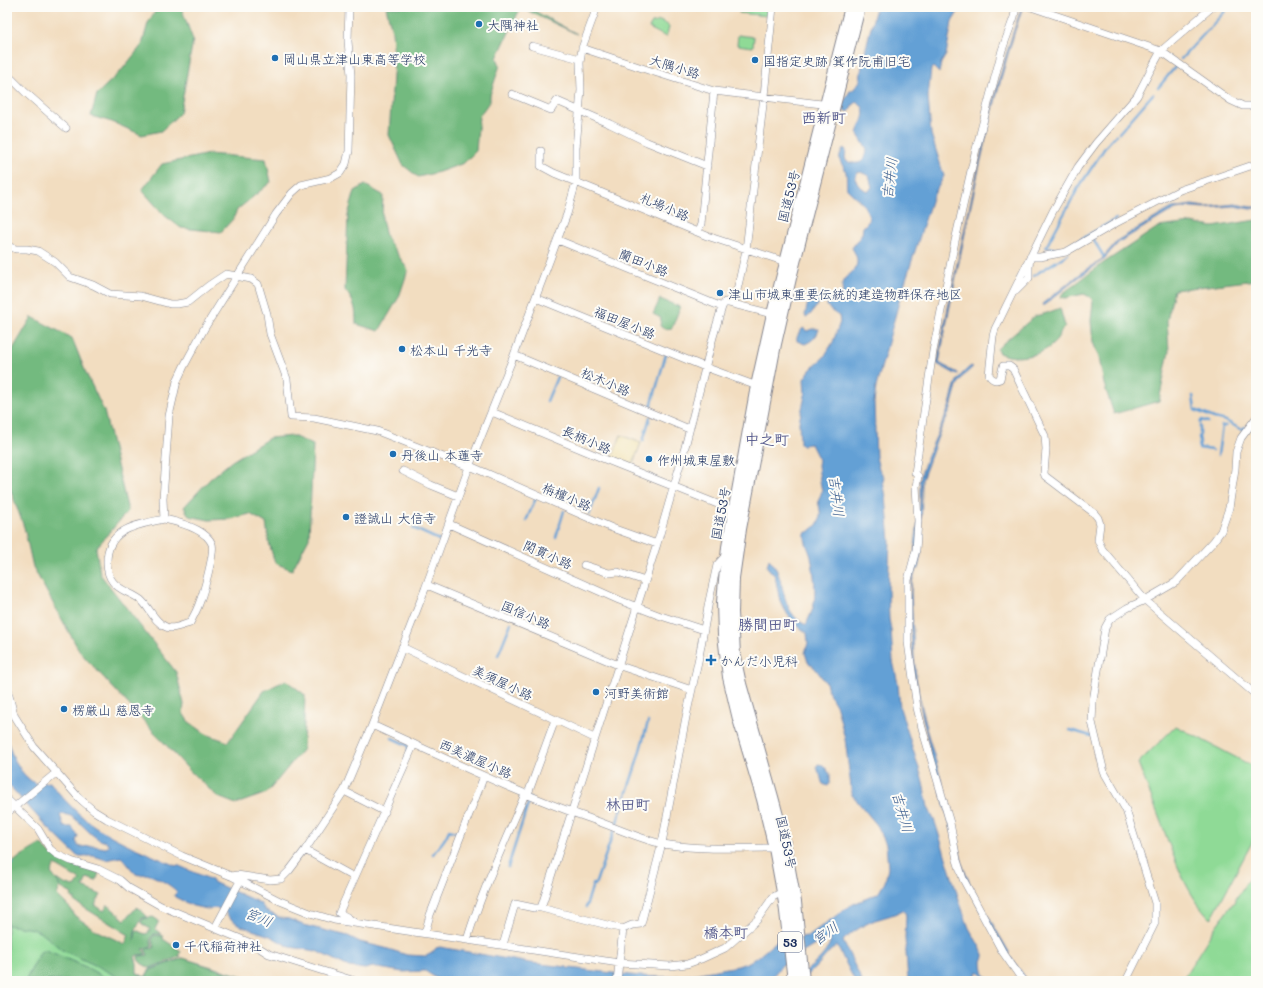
<svg xmlns="http://www.w3.org/2000/svg" width="1263" height="988" viewBox="0 0 1263 988" font-family="Mali,'Klee One',sans-serif">
<style>
.green{fill:#8fda96;stroke:#55847a}
.forest{fill:#73ba7f;stroke:#47746e;fill-rule:evenodd}
.sand{fill:#eeda9e;stroke:#84847e}
.water{fill:#64a0d5;stroke:#40689a;fill-rule:evenodd}
.lines{fill:none;stroke-linecap:round;stroke-linejoin:round}
.stream{stroke:#64a0d5;stroke-width:2.5}
.minor-casing{stroke:#86868f;stroke-width:8}
.trunk-casing{stroke:#86868f;stroke-width:14}
.minor{stroke:#fff;stroke-width:7}
.trunk{stroke:#fff;stroke-width:12}
.poi-dot{fill:#1f6fb2;stroke:#fdfcf7;stroke-width:1.5}
.labels{text-anchor:middle;dominant-baseline:central;stroke-width:4;stroke-linejoin:round;paint-order:stroke}
.shield{fill:#fdfcf7;stroke:#5f6c8c;stroke-width:1}
.shield-label{font-size:12px;font-weight:bold;fill:#1b2f5e}
.poi-label{font-size:13px;fill:#1b2f5e;stroke:#fdfcf7;text-anchor:start}
.street-label{font-size:13px;fill:#1b2f5e;stroke:#fdfcf7}
.water-label{font-size:14px;font-style:italic;fill:#385c8e;stroke:#fdfcf7}
.quarter-label{font-size:15px;font-weight:bold;fill:#595d8f;stroke:#fdfcf7}
</style>
<rect width="100%" height="100%" fill="#fdfcf7"/>
<filter id="ink" filterUnits="userSpaceOnUse"><feTurbulence type="fractalNoise" baseFrequency=".025" numOctaves="2"/><feDisplacementMap in="SourceGraphic" scale="8" xChannelSelector="R" yChannelSelector="G"/><feConvolveMatrix kernelMatrix="1 2 1 2 8 2 1 2 1" color-interpolation-filters="sRGB"/></filter>
<filter id="wash" filterUnits="userSpaceOnUse"><feTurbulence type="fractalNoise" baseFrequency=".012" numOctaves="4" result="noise"/><feDisplacementMap in="SourceGraphic" scale="16" xChannelSelector="R" yChannelSelector="G"/><feGaussianBlur stdDeviation="0.9" result="paint"/><feColorMatrix in="noise" values="0 0 0 0 0 0 0 0 0 0 0 0 0 0 0 0 0 1.4 0 .05"/><feComposite in="paint" operator="in"/></filter>
<g filter="url(#wash)">
<rect width="100%" height="100%" fill="#f2ddc0"/>
<path class="green" d="M740 7 769 8 768 16 739 13Z
M660 21 668 25 669 28 666 37 649 28 652 23Z
M738 35 754 37 753 47 737 45Z
M1176 726 1256 768V835L1211 919C1187 895 1176 863 1165 833 1156 809 1147 786 1138 763Z
M1256 867V976L1254 981H1183L1182 980 1216 926 1234 902Z
M7 873 136 972 145 977 150 969 182 958 249 978V981H7Z"/>
<path class="forest" d="M158 7H181L193 40 180 113 161 131 142 135 112 122 91 116 97 94 121 71 142 45 148 23Z
M386 7H527L577 34 526 10H521L518 13 497 58 500 65 490 95V101L479 116 476 151 464 163 439 172 418 177 403 165 389 135 394 61 392 31Z
M209 154 266 159 271 182 237 210 233 219 221 232 181 228 164 215 142 190 162 164Z
M365 185 383 195 382 219 386 237 408 270 399 297 379 331 356 324C356 308 355 303 345 290L348 215 355 191Z
M1256 220V280L1174 290 1167 321 1169 351 1159 401 1114 414 1104 384 1099 358 1093 342 1091 321 1093 301 1090 297 1084 294 1065 298 1061 297 1062 294 1102 264 1158 227 1191 223 1213 227Z
M660 299 680 307 672 328 664 329 660 326 661 318 653 314Z
M1060 308 1065 326C1061 331 1058 337 1055 342 1043 356 1015 361 999 353L997 349 1001 345 1035 316 1047 313Z
M32 317 72 338 86 373 104 411 128 511 96 548 100 574 176 672 184 704 183 713 188 721 206 734 228 742 264 691 286 680 305 695 303 749 267 793 236 804 218 797 191 772 80 652 33 567 24 527 7 480V359Z
M293 436 313 445 309 538 292 570 275 563 269 543 266 523 250 514 230 519 209 520 189 516 184 507 210 479 232 461 269 438Z
M41 844 53 856 70 864 99 873 96 881 87 878 83 887 101 895 95 905 104 911 108 905 125 920 137 907 148 917 142 918 135 931 134 942 136 930 145 934 148 933 150 929 141 923 143 919 153 917 159 921 155 929 161 934H154C149 938 151 942 152 947L144 948 143 949 146 954 137 955 135 957 137 963V973L145 978 151 970 183 958 247 979V981H125L99 967 62 950 43 934 33 929 7 925V867L21 856ZM55 865 80 880 75 887 68 884 66 885 57 879 58 882 51 873ZM58 883 61 888 72 894 71 897 75 899V902L129 935 125 944 97 931 75 916 71 909 57 895 60 887Z
M154 935 163 936V939L181 951 179 955 181 956 150 968C145 965 137 963 138 956L148 955 145 949 154 948 152 939Z
M46 950 86 967 111 981H25L41 951Z"/>
<path class="sand" d="M621 435 641 443 632 466 612 458Z"/>
<path class="water" d="M876 7H961L952 22 946 55 941 63 939 73 933 67 931 69 928 97 931 134 944 176 932 198 900 298 876 387 874 403 876 457 879 469 884 477 883 481 886 497 890 541 888 590 889 619 891 630 893 661 898 684 900 708 922 778 928 807 935 822 961 906 969 928 984 954V957L982 961C983 976 983 975 996 981H987L979 972H976L977 981H908L905 938 906 916 905 912 903 910C894 915 885 917 875 920 865 924 850 933 843 941L862 981H855L837 946 830 951 817 966 801 981H793C806 970 828 957 831 938L823 940 782 965 772 977 762 981H441L425 971 402 972 373 967 365 969 349 967 316 951 290 947 270 936 241 926 231 919 225 912 217 908 207 909 193 906 175 897 174 895 177 892C173 886 153 875 146 874 143 874 140 876 136 874 133 872 126 861 121 857L106 860 94 856H77L46 826 7 783V738C11 756 20 775 36 784L50 782C63 799 78 815 96 827 121 843 149 854 176 866L177 865 212 880 213 882 260 903 266 911 281 918 289 919 303 925 348 936 360 942 385 948 407 955 426 956 432 953 436 948 440 947 530 963 567 967 568 969 569 968 639 976 663 977 689 975 738 966 749 962 759 956 779 939 808 936 851 905 877 894 879 892 885 882 888 868 886 844 877 825 852 795 845 739 837 707 829 693 826 683 815 668 809 663 807 659 805 653 808 643 807 633 798 626 788 615 780 601 775 576 767 567 769 559C787 576 778 612 806 625 808 620 811 614 813 608 817 592 814 573 811 557 809 549 804 542 805 533 820 527 823 517 818 502L822 491 820 481 818 465 819 460 811 444 802 445 800 443 799 422 805 396 804 379 810 370 824 357 833 342 840 322 839 316 830 310 828 306H827C828 295 834 294 843 297 843 292 841 286 843 281 845 277 848 276 850 274 860 265 858 258 852 248L862 234 863 227 868 222 869 215 863 204 847 189C846 184 847 177 846 172 842 161 835 162 844 148L846 150 845 157 846 161C859 166 865 163 867 149L857 133C861 122 870 110 857 102L853 105 849 112 840 109V105L844 101 850 91 854 89 860 81 862 64ZM861 172 869 176 872 187 868 192 858 185 855 178 857 173ZM61 814C64 814 68 815 71 816 83 823 92 840 107 842L109 846 106 848 94 846 80 847 78 846 76 841 78 836 72 827H64L60 815Z
M1021 9H1022C1003 66 989 124 976 182 963 242 950 303 939 363L958 373 957 375 937 364C948 306 960 249 973 191 986 130 1000 68 1021 9Z
M1235 204 1251 207H1256V208L1250 209 1235 206 1205 208 1191 207 1176 209 1168 213 1119 242 1102 261 1075 280 1043 306 1042 304 1084 271 1099 262 1118 240 1172 208 1192 205 1205 207Z
M815 291 817 294 819 303 810 315 806 318 805 315 810 294Z
M803 328 807 331 812 329H819C817 337 812 341 805 344L797 341C796 336 800 332 803 328Z
M971 366 973 367 963 376 957 386 950 411 940 431 922 480 921 554 918 569H916L912 582 911 592 914 657 916 677 919 696 927 727 926 728 954 823 963 867 971 886 981 904 1009 952V955L1028 981H1025L1013 966 968 887 932 761 914 677 909 603 920 500V483L919 482C925 457 938 434 948 410 952 401 952 391 957 381 960 375 966 370 971 366Z
M818 764 823 765 830 774V783L828 786 823 784C820 779 822 775 816 768Z"/>
<g class="lines">
<path class="stream" d="M94 7 95 8
M1181 59 1229 7
M1158 88 1176 66
M1119 133 1153 94
M1077 190 1106 146 1116 135
M1076 192 1046 247 1062 250 1116 219
M1093 239 1104 257
M1033 276 1068 254
M1193 396 1195 410 1214 418 1226 421 1242 430 1245 427
M547 401 557 377
M650 410 666 354
M1200 423 1202 420 1208 422
M1200 426V435
M1255 428 1256 427
M1199 437 1200 442 1199 448 1212 450
M643 441 650 417
M1218 455 1222 426H1226
M589 515 599 488
M526 521 536 498
M413 528 439 540
M556 537 564 511
M498 655 511 623
M1070 730 1091 736
M392 738 407 745 408 747V752
M616 825 635 768 648 722
M433 854C440 844 445 842 449 830L460 833
M508 867 530 798
M7 868 13 863
M586 907 593 884 595 885 614 831"/>
</g>
</g>
<g filter="url(#ink)">
<g class="lines">
<g class="minor-casing">
<path id="minor" d="M1016 7 1014 17 1002 50 975 153 955 241 933 351 915 473 918 476 916 486 918 521 916 550 908 580V642L917 708 922 728 950 823 957 860 963 879 1002 951 1023 981
M1031 7 1161 51 1230 100 1243 106H1256
M1212 7 1161 51 1150 71 1137 96 1096 143 1078 167 1053 211 995 329 993 336 989 375C992 380 995 381 1000 379L1003 366H1009L1013 369 1045 436 1046 449 1044 473 1045 476 1094 513 1098 518 1100 524 1098 540 1102 549 1145 600 1256 695
M532 46 580 59
M582 48 651 71 714 91 830 105
M7 79H12L25 92 66 128
M512 94 551 110 557 101 610 124 647 142 707 166
M541 151V166L554 173 707 236 786 262
M698 232 701 224 714 91
M558 240 722 307
M7 246 16 249H27L38 251 55 262 70 277 93 285 110 294 141 296 170 304H177L188 302 208 286 226 274 251 279 258 284 267 314 270 334 287 379 291 417 314 418 377 431 469 467
M1016 291 1029 278V267L1030 257H1040L1066 252 1116 223 1180 190 1256 164
M536 298 705 367 757 386
M734 304 746 250 764 96 773 7
M514 355 689 429
M492 412 607 460 735 511
M470 466 612 528 657 544
M403 471 431 485 458 496
M164 519C137 525 107 528 107 562 107 570 108 576 113 582 120 591 132 593 141 600 150 608 154 622 166 627 173 630 182 625 190 623 193 617 197 610 199 604 203 594 215 553 212 544 206 529 178 522 164 519L163 499 169 416 177 381 184 366 204 329 276 214 292 193 301 185 331 178 340 173 346 164 349 151 351 75 348 41 349 7
M449 524 619 600 658 615 704 630
M584 565 609 573 618 572 645 581
M427 585 623 667 692 690
M402 647 594 738
M7 688 14 715 34 747 79 798 94 811 107 819 182 856 231 876 280 901 310 913 334 920 619 963 670 966 687 964 701 959 725 948 757 920 773 897 784 891
M372 725C445 758 518 794 594 820 617 828 640 839 663 844 700 850 738 848 775 848
M344 791 385 812
M7 799 38 829 50 849 56 854 71 861 98 869 120 880 129 888 161 906 253 944 269 954 355 981
M7 813 57 772
M305 850 354 877
M231 876 237 875 270 880 281 879 289 871 305 850 344 791 372 725 425 589 469 467 514 355 567 214 576 182V148L581 90 580 63 582 48 597 7
M541 908 657 544 684 451 713 337 722 307 725 302 776 315
M354 922 347 917 339 913 414 744
M215 928 240 881
M425 933 430 915 484 776
M467 940C482 890 505 842 525 794L529 791 555 720
M503 945 515 904 534 908H541L623 929 632 925 641 924 662 843 686 717 699 657 709 601 717 565 726 555
M617 981 623 929
M1126 981 1155 923V903L1126 810 1104 772 1092 722 1093 701 1105 628 1110 619 1127 608 1145 600 1176 582 1213 542 1221 531 1229 508 1235 469 1236 452 1241 438 1256 418"/>
</g>
<g class="trunk-casing">
<path id="trunk" d="M794 981 785 903 775 848 763 799 739 719 729 677 724 635 723 602 728 547 757 386 773 314 851 7
M803 981 795 902 784 842 772 797 740 684 734 656 732 612 733 578 740 529 775 344 790 278 859 7"/>
</g>
<use href="#minor" class="minor"/>
<use href="#trunk" class="trunk"/>
</g>
</g>
<g class="poi-dot">
<circle cx="479" cy="24" r="4"/>
<circle cx="275" cy="58" r="4"/>
<circle cx="755" cy="60" r="4"/>
<circle cx="720" cy="293" r="4"/>
<circle cx="402" cy="349" r="4"/>
<circle cx="393" cy="454" r="4"/>
<circle cx="649" cy="459" r="4"/>
<circle cx="346" cy="517" r="4"/>
<path d="M709 654h4v4h4v4h-4v4h-4v-4h-4v-4h4z"/>
<circle cx="596" cy="692" r="4"/>
<circle cx="64" cy="709" r="4"/>
<circle cx="176" cy="945" r="4"/>
</g>
<g class="labels">
<rect class="shield" x="778" y="932" width="24" height="20" rx="3"/>
<g class="shield-label">
<text x="790" y="942">53</text>
</g>
<g class="poi-label">
<text x="487" y="24">大隅神社</text>
<text x="283" y="58">岡山県立津山東高等学校</text>
<text x="763" y="60">国指定史跡 箕作阮甫旧宅</text>
<text x="728" y="293">津山市城東重要伝統的建造物群保存地区</text>
<text x="410" y="349">松本山 千光寺</text>
<text x="401" y="454">丹後山 本蓮寺</text>
<text x="657" y="459">作州城東屋敷</text>
<text x="354" y="517">證誠山 大信寺</text>
<text x="720" y="660">かんだ小児科</text>
<text x="604" y="692">河野美術館</text>
<text x="72" y="709">楞厳山 慈恩寺</text>
<text x="184" y="945">千代稲荷神社</text>
</g>
<g class="street-label">
<text transform="translate(675 66) rotate(17)">大隅小路</text>
<text transform="translate(788 196) rotate(-76)">国道53号</text>
<text transform="translate(665 206) rotate(23)">札場小路</text>
<text transform="translate(644 262) rotate(22)">蘭田小路</text>
<text transform="translate(625 322) rotate(22)">福田屋小路</text>
<text transform="translate(606 381) rotate(23)">松木小路</text>
<text transform="translate(587 439) rotate(23)">長柄小路</text>
<text transform="translate(567 496) rotate(23)">栴檀小路</text>
<text transform="translate(720 513) rotate(-79)">国道53号</text>
<text transform="translate(548 554) rotate(24)">関貫小路</text>
<text transform="translate(526 614) rotate(23)">国信小路</text>
<text transform="translate(503 682) rotate(25)">美須屋小路</text>
<text transform="translate(476 758) rotate(24)">西美濃屋小路</text>
<text transform="translate(787 842) rotate(78)">国道53号</text>
</g>
<g class="water-label">
<text transform="translate(889 178) rotate(-83)">吉井川</text>
<text transform="translate(837 496) rotate(83)">吉井川</text>
<text transform="translate(903 812) rotate(74)">吉井川</text>
<text transform="translate(259 917) rotate(22)">宮川</text>
<text transform="translate(825 933) rotate(-36)">宮川</text>
</g>
<g class="quarter-label">
<text x="824" y="117">西新町</text>
<text x="767" y="439">中之町</text>
<text x="768" y="624">勝間田町</text>
<text x="628" y="804">林田町</text>
<text x="726" y="932">橋本町</text>
</g>
</g>
<rect width="1263" height="988" fill="none" stroke="#fdfcf7" stroke-width="24"/>
</svg>
